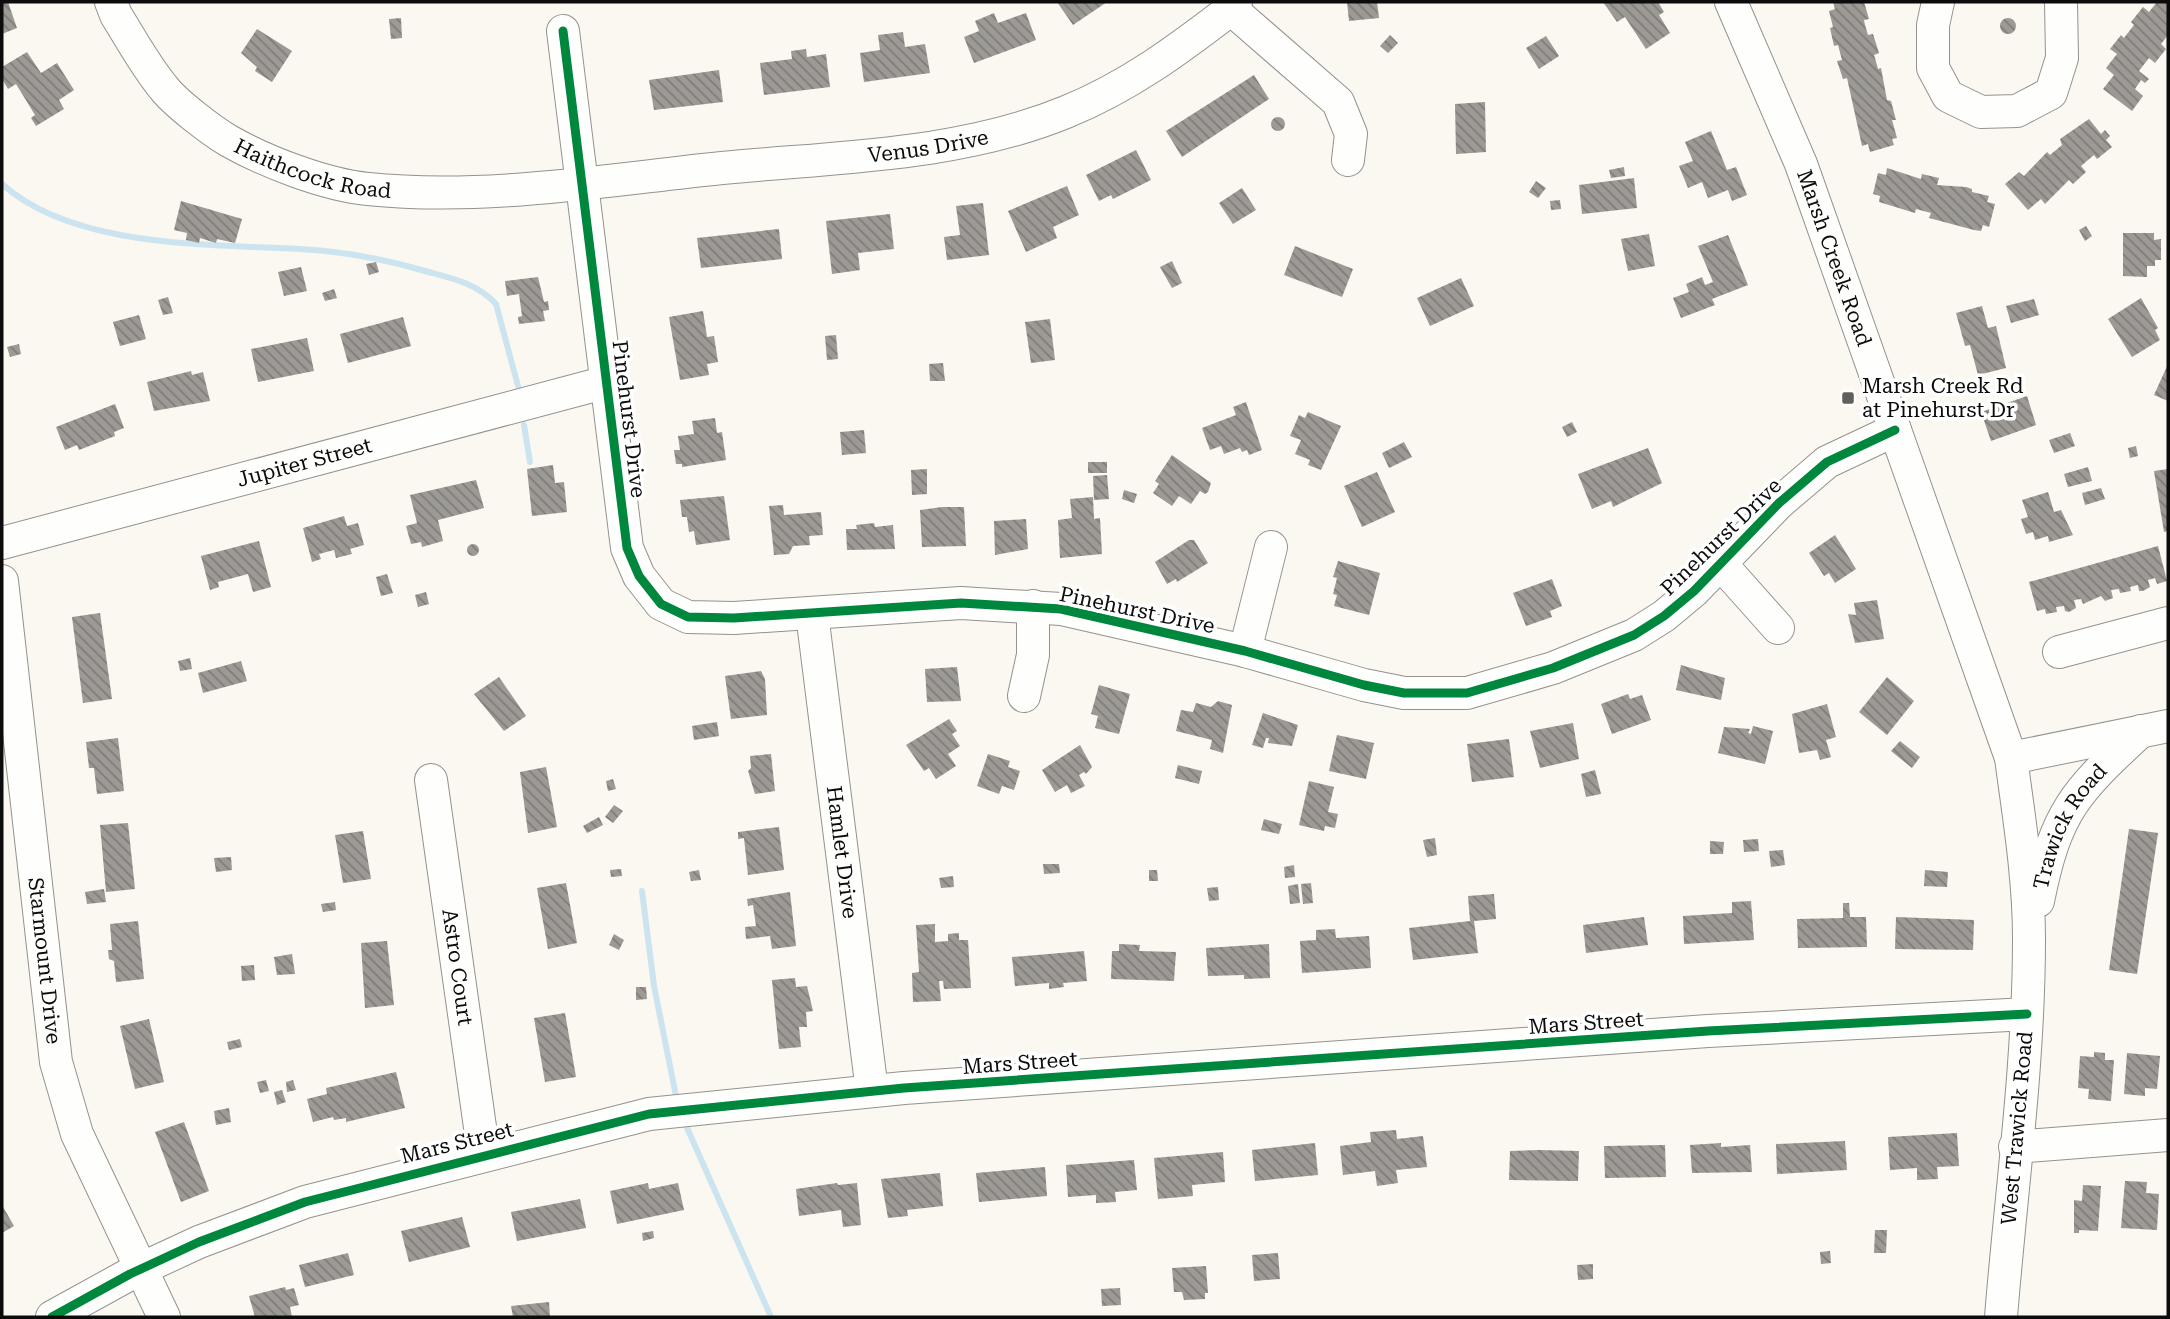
<svg xmlns="http://www.w3.org/2000/svg" width="2170" height="1319" viewBox="0 0 2170 1319" font-family="'Roboto Serif',serif">
<style>
.lines{fill:none;stroke-linecap:round;stroke-linejoin:round}
.stream{stroke:#cbe4ef;stroke-width:6}
.building{fill:url(#building-back-hatch)}
.minor-casing{stroke:#93928f;stroke-width:34}
.minor{stroke:#fefefd;stroke-width:32}
.cycleway-casing{stroke:#fff;stroke-width:13}
.cycleway{stroke:#00873e;stroke-width:9}
.poi-dot{fill:#5f5f5c;stroke:#fff;stroke-width:2.5}
.labels{text-anchor:middle;dominant-baseline:central;stroke-width:7;stroke-linejoin:round;paint-order:stroke}
.street-label{font-size:21px;fill:#0c0c0c;stroke:#fff}
.poi-label{font-size:21px;fill:#0c0c0c;stroke:#fff;text-anchor:start}
</style>
<defs>
<pattern id="building-back-hatch" width="6" height="6" patternUnits="userSpaceOnUse" patternTransform="scale(1.75)"><rect width="6" height="6" fill="#9d9a96"/><path d="M-1 5l2 2M0 0l6 6M5-1l2 2" fill="none" stroke="#7e7c79"/></pattern>
</defs>
<rect width="100%" height="100%" fill="#faf8f0"/>
<g class="lines">
<path class="stream" d="M2 184C73 248 208 244 299 249 341 251 384 259 425 271 451 278 477 283 496 304L518 386
M524 425 530 462
M642 891 654 986 676 1096
M684 1121 771 1317"/>
</g>
<path class="building" d="M2 2H8L17 28 2 34Z
M1057 2H1107L1073 25Z
M1347 2H1377L1379 18 1349 21Z
M1603 2H1658L1664 12 1659 15 1670 33 1646 49 1625 17 1617 22Z
M1833 2H1864L1869 19 1864 20 1865 25 1868 35 1873 34 1879 53 1874 55 1875 58 1878 69 1881 68 1887 100 1891 101 1896 120H1892L1897 138 1892 139 1894 145 1870 152 1868 144 1862 146 1847 78 1843 79 1837 61 1842 60 1838 45 1834 46 1830 28 1833 27 1829 11 1835 9Z
M2157 2H2168V35L2161 44 2166 49 2155 63 2149 58 2139 71 2149 79 2145 83 2141 80 2135 89 2143 96 2132 111 2103 89 2114 75 2106 68 2117 54 2110 49 2121 35 2124 38 2127 34 2134 25 2131 22 2143 7 2149 12Z
M994 13 998 23 1026 13 1036 40 974 63 964 37 979 31 975 21Z
M401 18 402 38 391 39 389 19Z
M2000 26a8 8 0 1 1 16 0a8 8 0 1 1-16 0Z
M257 29 292 51 272 82 255 71 257 67 241 53Z
M903 32 905 47 925 44 930 73 864 82 860 53 880 50 878 35Z
M1390 35 1398 43 1388 53 1380 46Z
M1546 36 1559 56 1539 69 1526 48Z
M806 49 807 57 826 54 830 87 764 95 760 63 792 59 791 51Z
M27 52 41 73 57 63 74 90 59 100 64 109 36 126 31 118 35 115 16 84 8 89 2 79V67Z
M719 70 723 102 654 110 649 80Z
M1254 75 1269 99 1182 157 1166 131Z
M1485 102 1486 152 1456 154 1455 104Z
M1271 124a7 7 0 1 1 14 0a7 7 0 1 1-14 0Z
M2089 119 2101 134 2105 130 2110 136 2106 140 2112 147 2097 159 2094 155 2081 166 2086 172 2073 184 2069 180 2045 204 2041 199 2028 210 2005 184 2019 172 2024 176 2047 152 2050 155 2062 145 2060 139Z
M1711 131 1727 170 1736 167 1747 195 1732 201 1728 190 1708 198 1702 182 1688 188 1679 166 1693 161 1685 142Z
M1136 150 1151 180 1113 199 1111 195 1099 201 1086 175Z
M1624 167 1625 176 1611 178 1609 170Z
M1887 168 1921 179 1922 174 1939 178 1937 185 1966 187 1972 189V192L1989 196 1987 202 1995 204 1989 227 1983 225 1981 231 1974 230 1929 218 1931 213 1916 209 1915 213 1879 202 1880 196 1873 194 1878 173 1886 175Z
M1634 178 1637 208 1582 214 1579 185Z
M1536 181 1546 188 1538 198 1529 192Z
M1067 186 1079 215 1053 227 1057 238 1026 252 1008 211Z
M1242 188 1256 210 1233 224 1219 203Z
M1560 200 1561 209 1551 210 1550 201Z
M181 201 242 219 235 243 217 239 216 243 200 238 199 243 186 240 187 233 174 230Z
M983 203 989 255 947 260 944 237 960 235 956 206Z
M890 214 894 249 858 253 860 270 832 274 826 221Z
M2086 226 2092 236 2085 241 2079 230Z
M779 229 782 259 701 268 697 238Z
M2123 233H2154V240L2161 239V260H2155V266H2147V277L2123 276Z
M1649 234 1655 266 1628 271 1621 239Z
M1728 235 1748 285 1712 299 1715 305 1681 318 1673 298 1689 292 1686 284 1702 277 1705 285 1713 282 1698 246Z
M1295 246 1353 269 1342 297 1284 275Z
M1172 261 1182 283 1172 288 1160 267Z
M376 262 379 272 369 275 366 264Z
M301 267 307 291 284 296 278 272Z
M538 277 544 302 548 301 549 310 543 311 545 321 519 324 518 317 522 316 519 294 507 296 505 281Z
M1461 278 1474 306 1430 326 1417 298Z
M334 289 337 298 325 301 322 293Z
M168 297 173 313 163 315 158 300Z
M2141 298 2158 328 2155 330 2160 340 2132 357 2108 319Z
M2034 299 2039 315 2011 323 2006 306Z
M1982 306 1988 328 1996 326 2006 368 1978 375 1970 345 1965 346 1956 313Z
M703 311 707 337 714 336 718 362 707 364 709 375 680 380 669 317Z
M139 315 146 339 120 346 113 322Z
M403 317 411 346 348 363 340 334Z
M1050 319 1055 360 1031 363 1025 322Z
M836 335 838 359 827 360 825 336Z
M307 338 314 371 258 382 251 349Z
M19 344 21 354 10 357 7 347Z
M943 363 945 381H930L929 364Z
M2168 364V401L2154 395Z
M191 371 192 375 203 372 210 401 154 411 147 382Z
M2027 396 2036 425 1991 441 1981 412Z
M1246 402 1262 450 1249 455 1247 450 1242 452 1240 448 1224 454 1221 446 1210 450 1202 428 1236 415 1233 407Z
M115 404 124 428 114 432 115 436 79 450 77 445 65 450 56 427Z
M1308 412 1341 426 1321 470 1308 465 1310 460 1295 454 1301 440 1290 436 1299 415 1305 418Z
M715 418 717 433 722 432 726 460 682 467V464H676L674 450H680L678 436 694 434 692 421Z
M1572 422 1577 432 1567 437 1562 427Z
M864 430 866 453 842 455 840 432Z
M2070 433 2075 446 2054 453 2049 440Z
M1404 442 1412 457 1389 468 1382 453Z
M2136 446 2138 456 2130 458 2128 448Z
M1648 448 1662 483 1613 507 1611 501 1592 509 1578 474Z
M1172 455 1211 483 1208 492 1205 494 1200 491 1191 504 1179 496 1172 506 1153 493 1159 484 1155 481Z
M1088 462H1107V473H1088Z
M553 465 555 483 564 482 567 512 532 516 527 469Z
M2088 467 2092 481 2068 487 2064 474Z
M927 469V494L912 495 911 470Z
M2168 469V531L2164 532 2154 471Z
M1377 472 1395 512 1362 527 1344 486Z
M1107 475 1109 499 1094 500 1093 476Z
M476 480 484 508 438 520 443 541 422 547 421 542 411 544 406 526 417 523 410 495Z
M2101 488 2105 499 2085 505 2082 493Z
M1124 490 1137 494 1134 503 1122 499Z
M2048 492 2054 512 2061 510 2073 535 2049 542 2048 536 2035 540 2033 532 2026 534 2021 519 2028 517 2022 500Z
M724 496 730 540 696 545 694 531 689 532 687 517H682L680 500Z
M1093 497 1094 519 1100 518 1102 554 1060 558 1058 520 1072 518 1070 499Z
M783 505 784 515 821 512 823 535 809 536 810 545 793 546 789 554 774 555 769 506Z
M942 507H964L966 546 922 547 920 510Z
M344 516 347 526 358 523 364 545 350 549 352 554 336 558 334 550 319 554 321 559 312 562 303 528Z
M1026 519 1028 549 995 555 994 521Z
M874 523 875 527 893 525 895 549 847 550 846 529H857L856 525Z
M1835 535 1856 569 1835 583 1829 573 1824 576 1809 553Z
M1189 540H1194L1208 563 1177 582 1176 579 1167 584 1155 562Z
M259 541 271 587 253 592 248 574 218 582 219 587 210 590 201 556Z
M467 550a6 6 0 1 1 12 0a6 6 0 1 1-12 0Z
M2158 546 2167 581 2157 584 2155 578 2148 580 2150 587 2143 591H2139L2138 585 2130 587 2131 591 2120 593 2119 589 2111 590 2113 598 2105 601 2101 596 2083 604 2081 599 2074 600 2076 608 2069 612 2065 611 2064 606 2056 607 2057 612 2046 614 2045 609 2037 611 2029 582Z
M1338 561 1380 573 1369 615 1334 606 1337 595 1333 594 1337 578 1333 577Z
M387 574 393 593 381 596 376 577Z
M1552 579 1562 606 1550 611 1552 617 1526 626 1513 593Z
M426 592 429 604 418 607 415 595Z
M1877 600 1884 639 1855 643 1848 614 1856 615 1854 603Z
M100 613 112 699 83 703 72 617Z
M190 658 192 669 180 671 178 661Z
M241 661 247 681 203 693 198 673Z
M1681 665 1725 678 1721 700 1676 690Z
M957 667 961 701 927 702 925 669Z
M761 671 765 679 767 715 731 719 725 676Z
M499 677 526 716 504 731 474 694Z
M1887 677 1914 701 1887 735 1859 712Z
M1099 685 1130 694 1119 734 1095 728 1098 716 1091 714Z
M1628 694 1630 699 1642 695 1651 720 1612 734 1601 704Z
M1218 701 1232 705 1223 753 1210 749 1212 740 1176 731 1181 710 1193 712 1196 703 1211 707Z
M1827 704 1836 737 1826 740 1831 757 1820 760 1817 750 1799 753 1792 714Z
M1263 713 1298 725 1292 746 1268 743 1269 738H1266L1263 748 1252 745Z
M949 719 957 731 952 734 960 746 948 754 956 766 936 779 929 768 924 771 906 745Z
M717 722 719 736 694 740 692 726Z
M1573 723 1579 759 1540 768 1530 731Z
M1753 726 1773 731 1765 764 1718 753 1724 727 1750 729 1748 733 1751 734Z
M1337 735 1374 743 1366 779 1329 771Z
M118 738 124 791 97 794 94 768H89L86 742Z
M1509 739 1514 777 1472 782 1467 744Z
M1900 741 1920 757 1912 768 1891 751Z
M1080 745 1092 767 1086 774 1084 772 1079 775 1085 786 1071 793 1067 785 1055 792 1042 770Z
M771 754 775 791 755 794 748 771 751 768 750 756Z
M988 754 1010 761 1008 767 1020 771 1014 790 1002 786 999 794 977 786Z
M1178 765 1202 771 1199 784 1175 778Z
M546 767 557 827 528 833 520 772Z
M1595 770 1601 794 1586 797 1581 774Z
M613 779 616 789 608 791 606 781Z
M1309 781 1334 787 1328 812 1338 814 1335 828 1325 826 1324 831 1299 825Z
M614 805 623 811 613 823 605 817Z
M599 817 603 825 587 833 583 826Z
M1264 819 1282 824 1279 834 1261 830Z
M128 823 135 889 106 892 100 825Z
M779 827 784 870 748 875 744 838 738 839V832Z
M2129 829 2158 833 2137 974 2109 970Z
M363 831 371 879 343 883 335 835Z
M1435 838 1437 855 1427 857 1423 840Z
M1758 839 1759 851 1744 852 1743 840Z
M1710 841 1724 842 1723 854H1710Z
M1783 850 1785 865 1771 867 1769 851Z
M231 857 232 870 216 872 214 858Z
M1043 864H1059L1060 873 1044 874Z
M1294 865 1295 877 1285 878 1284 867Z
M621 869 622 876 611 877 610 870Z
M699 870 701 880 691 881 689 872Z
M1149 870H1157L1158 881H1149Z
M1925 870 1948 872 1947 887 1924 886Z
M953 876 954 887 941 888 939 878Z
M566 883 577 943 548 949 537 888Z
M1311 883 1313 903 1303 904 1301 884Z
M1298 884 1300 903 1290 904 1288 886Z
M1218 887 1219 900 1209 901 1207 888Z
M104 889 106 902 87 904 85 892Z
M790 892 796 946 772 949 770 936 746 939 745 927 756 926 753 905 748 906 747 899Z
M1494 894 1496 919 1474 921 1478 953 1413 960 1409 928 1470 921 1468 896Z
M1751 901 1754 940 1684 944 1683 916 1732 913V902Z
M335 902 336 910 323 912 321 904Z
M1843 903H1849L1850 917H1866L1867 947 1798 948 1797 919 1843 918Z
M1644 917 1648 945 1586 953 1583 925Z
M1896 917 1974 920 1973 950 1895 949Z
M138 921 144 979 116 982 114 961 109 959 108 950H112L110 924Z
M935 924V942L948 941V934L959 933V940H968L971 988 944 989 943 981H939L941 1001 913 1002 912 973 919 972 916 925Z
M1335 929 1336 938 1369 936 1371 968 1302 973 1300 941 1316 940V930Z
M614 934 624 940 619 950 609 945Z
M387 941 394 1005 365 1008 361 943Z
M1119 944 1140 945 1139 951 1176 952 1174 981 1111 979 1112 951H1119Z
M1269 944 1270 978 1244 979V975L1208 976 1206 948Z
M1084 951 1087 981 1063 983 1064 987 1049 989V983L1015 986 1012 957Z
M292 954 295 974 277 975 274 957Z
M254 965 255 980 242 981 241 966Z
M795 978 796 987 807 986 813 1011 806 1012 807 1027H799L801 1047 779 1049 772 980Z
M636 987H646L647 999 636 1000Z
M565 1013 576 1077 545 1082 534 1018Z
M149 1019 164 1082 135 1089 120 1026Z
M240 1039 242 1047 229 1050 227 1042Z
M2094 1052 2105 1053V1060H2114L2111 1101 2088 1099 2089 1089 2078 1088 2080 1056 2094 1057Z
M2127 1053 2160 1056 2157 1089 2145 1088V1096L2124 1094Z
M396 1072 405 1108 346 1122V1118L334 1120 333 1117 313 1122 307 1099 327 1094 326 1088Z
M266 1080 269 1091 260 1093 257 1082Z
M293 1080 296 1090 287 1092 286 1082Z
M282 1090 286 1102 277 1105 274 1092Z
M229 1108 231 1122 216 1125 214 1111Z
M184 1122 209 1191 181 1202 155 1132Z
M1396 1130 1397 1139 1423 1136 1427 1167 1396 1170 1398 1183 1377 1186 1375 1171 1343 1175 1340 1146 1371 1142 1370 1132Z
M1957 1133 1959 1166 1937 1167 1938 1179 1917 1180V1168L1890 1170 1888 1137Z
M1845 1141 1847 1170 1777 1174 1776 1144Z
M1315 1143 1318 1175 1255 1181 1252 1150Z
M1721 1143V1147L1750 1145 1752 1172 1692 1173 1690 1145Z
M1665 1145 1666 1177 1605 1178 1604 1146Z
M1539 1150 1579 1151 1578 1181 1509 1180 1510 1151Z
M1223 1152 1225 1182 1192 1185 1193 1196 1158 1199 1154 1158Z
M1134 1160 1137 1190 1115 1192 1116 1202 1096 1203V1195L1068 1197 1066 1165Z
M1045 1167 1047 1196 979 1202 976 1173Z
M940 1173 943 1206 907 1210 908 1216 888 1218 881 1179Z
M2125 1181 2147 1182 2146 1193 2159 1194 2157 1230 2121 1228Z
M648 1183 649 1189 678 1183 684 1210 617 1224 610 1191Z
M837 1183 838 1185 857 1183 861 1225 843 1227 841 1210 799 1216 796 1189Z
M2083 1185 2101 1186 2098 1231 2079 1230V1233H2074V1200L2082 1201Z
M580 1199 586 1228 517 1241 511 1212Z
M2 1205 14 1226 2 1233Z
M462 1217 470 1247 409 1262 401 1231Z
M1875 1230H1887L1886 1253H1874Z
M653 1231 654 1238 643 1241 642 1233Z
M1830 1251 1831 1263 1821 1264 1820 1252Z
M348 1253 354 1275 305 1287 299 1265Z
M1278 1253 1280 1279 1254 1281 1252 1255Z
M1593 1264V1279L1578 1280 1577 1265Z
M1206 1266 1208 1293H1205V1299L1184 1300 1182 1292H1174L1172 1268Z
M285 1287 286 1290 294 1288 296 1295 299 1305 290 1307 292 1317H255L249 1296Z
M1120 1288 1121 1305 1102 1306 1101 1289Z
M549 1302 550 1317H513L511 1306Z"/>
<g class="lines">
<g class="minor-casing">
<g id="minor">
<path id="s1" d="M111 2 116 15C131 39 145 65 163 87 175 103 212 131 229 141 266 162 326 185 368 189 485 201 605 180 722 168 836 157 959 156 1066 112 1128 87 1179 49 1231 9L1236 2"/>
<path id="s2" d="M1731 2 1801 164 2011 758C2019 818 2029 878 2029 939 2029 1065 2011 1192 2001 1317"/>
<path d="M1938 2 1933 25V68L1948 96 1981 112 2017 111 2051 93 2062 58 2061 2"/>
<path d="M1231 9 1338 102 1351 134 1348 160"/>
<path d="M563 31 627 548 639 576 661 604 688 617 734 618 961 603 1061 609 1245 651 1364 685 1404 693H1467L1553 668 1634 635 1664 616 1694 591 1779 503 1827 462 1895 430"/>
<path id="s3" d="M2 543 607 382"/>
<path d="M1721 564 1778 628"/>
<path id="s4" d="M2 581 56 1062 77 1134 164 1317"/>
<path id="s5" d="M812 614 872 1091"/>
<path d="M1245 651 1271 547"/>
<path d="M2059 652 2168 623"/>
<path d="M1024 696 1033 655V606"/>
<path d="M2011 758 2168 726"/>
<path id="s6" d="M431 780 480 1127 487 1154"/>
<path id="s7" d="M2038 901C2056 811 2075 792 2141 731"/>
<path d="M2015 1147 2168 1135"/>
<path d="M52 1317 130 1274 199 1242 305 1202 649 1114 904 1088 1708 1031 2027 1014"/>
</g>
</g>
<use href="#minor" class="minor"/>
<g class="cycleway-casing">
<path id="cycleway" d="M563 31 627 548 639 576 661 604 688 617 734 618 961 603 1061 609 1245 651 1364 685 1404 693H1467L1553 668 1634 635 1664 616 1694 591 1779 503 1827 462 1895 430
M52 1317 130 1274 199 1242 305 1202 649 1114 904 1088 1708 1031 2027 1014"/>
</g>
<use href="#cycleway" class="cycleway"/>
</g>
<rect class="poi-dot" x="1841" y="391" width="14" height="14" rx="3.5"/>
<g class="labels">
<g class="street-label">
<text stroke="none"><textPath href="#s1" startOffset="896">Venus Drive</textPath></text>
<text stroke="none"><textPath href="#s1" startOffset="275">Haithcock Road</textPath></text>
<text stroke="none"><textPath href="#s2" startOffset="276">Marsh Creek Road</textPath></text>
<text transform="translate(629 419) rotate(83)">Pinehurst Drive</text>
<text stroke="none"><textPath href="#s3" startOffset="313">Jupiter Street</textPath></text>
<text transform="translate(1721 537) rotate(-44)">Pinehurst Drive</text>
<text transform="translate(1137 610) rotate(12)">Pinehurst Drive</text>
<text stroke="none"><textPath href="#s7" startOffset="82">Trawick Road</textPath></text>
<text stroke="none"><textPath href="#s5" startOffset="240">Hamlet Drive</textPath></text>
<text stroke="none"><textPath href="#s4" startOffset="382">Starmount Drive</textPath></text>
<text stroke="none"><textPath href="#s6" startOffset="189">Astro Court</textPath></text>
<text transform="translate(1586 1023) rotate(-4)">Mars Street</text>
<text transform="translate(1020 1063) rotate(-4)">Mars Street</text>
<text transform="translate(2017 1128) rotate(-85)">West Trawick Road</text>
<text transform="translate(457 1143) rotate(-14)">Mars Street</text>
</g>
<g class="poi-label">
<text x="1862" y="386">Marsh Creek Rd<tspan x="1862" dy="24">at Pinehurst Dr</tspan></text>
</g>
</g>
<rect width="2170" height="1319" fill="none" stroke="#0c0c0c" stroke-width="7"/>
</svg>
